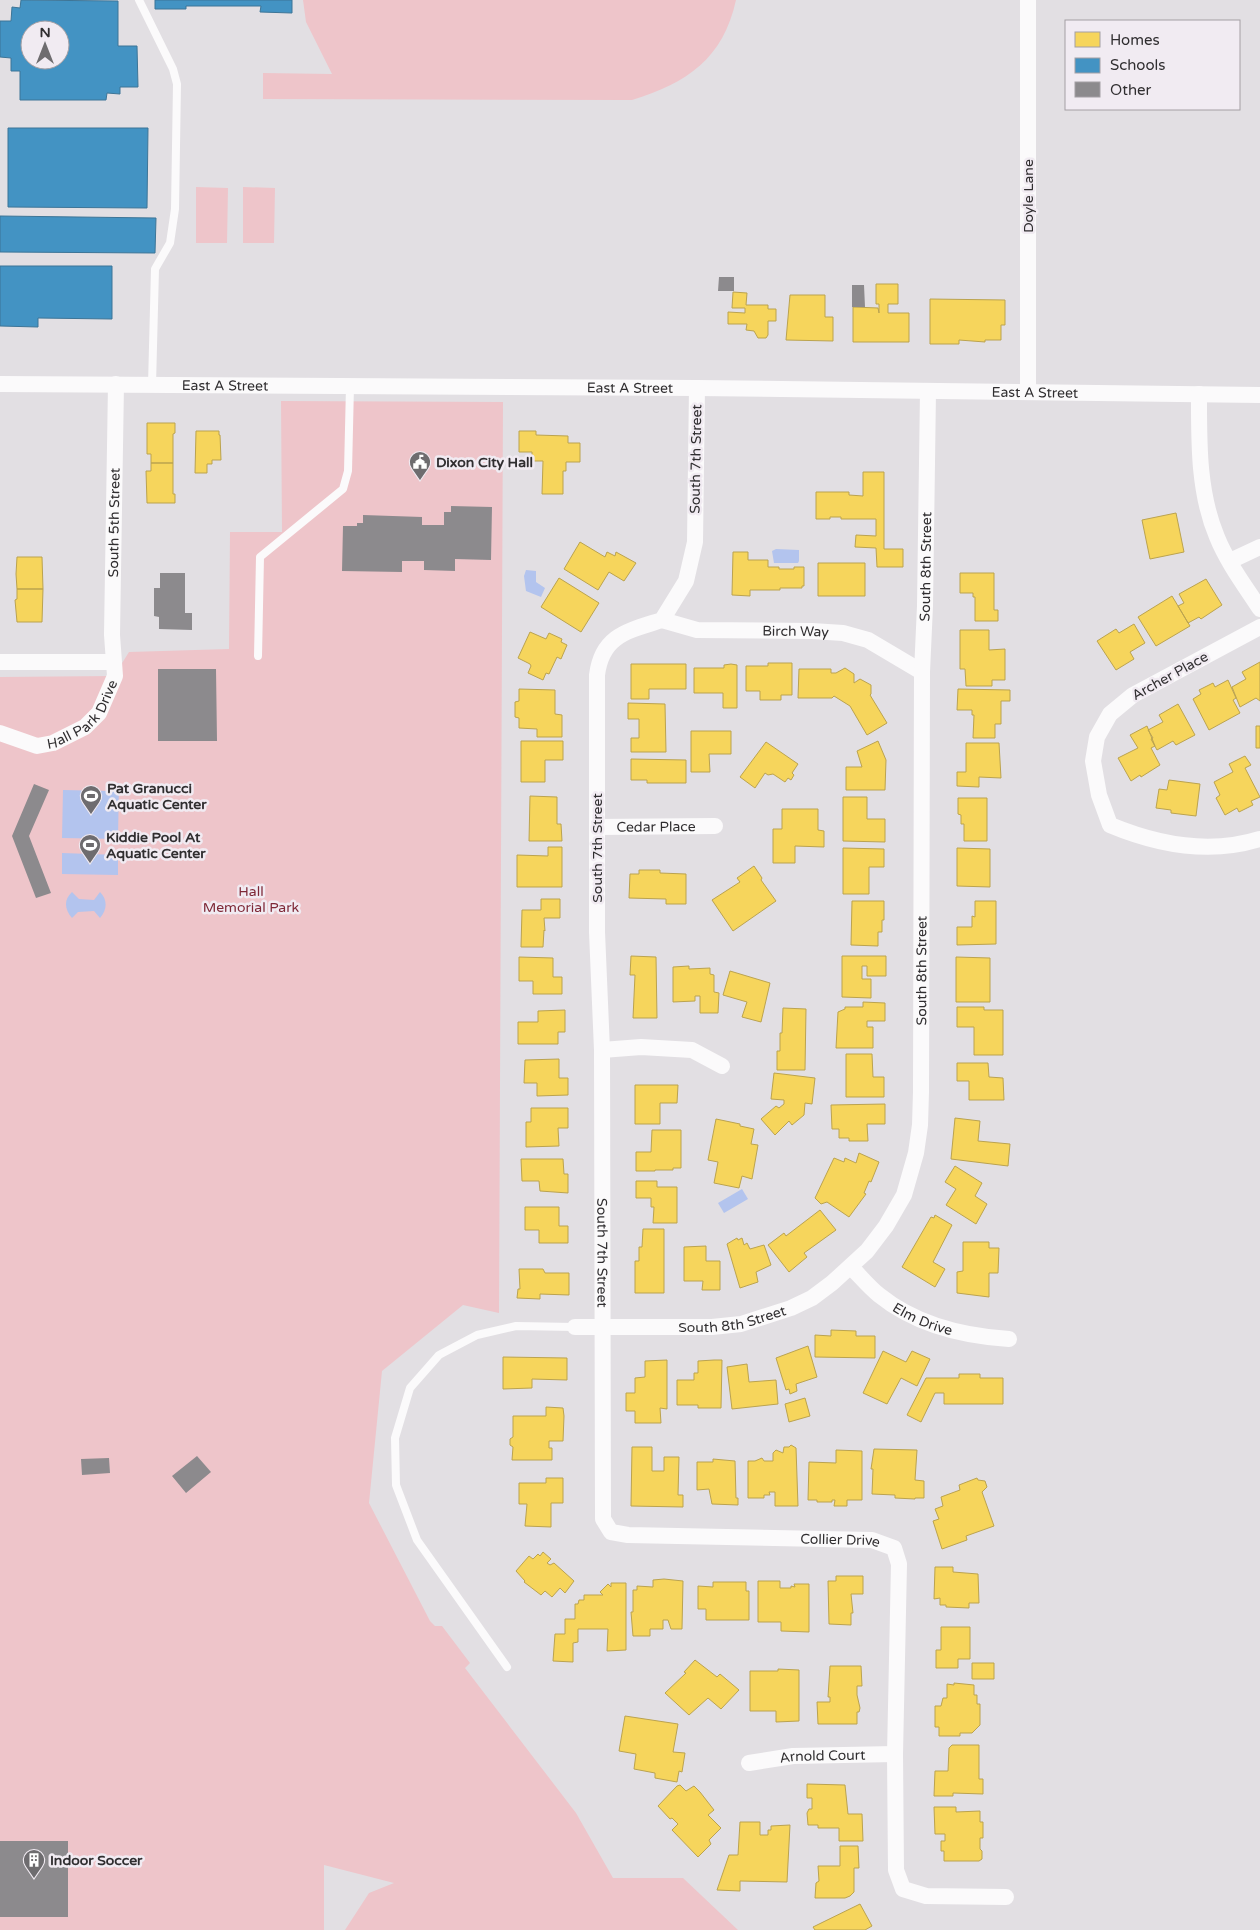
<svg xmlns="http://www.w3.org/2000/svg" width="1260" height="1930" viewBox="0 0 1260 1930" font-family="'Varela Round',sans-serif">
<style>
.green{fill:#eec5ca}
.water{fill:#b3c4ee}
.homes{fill:#f6d55c;stroke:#bba34f}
.schools{fill:#4393c3;stroke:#3d7597;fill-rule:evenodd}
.building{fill:#8c8a8d}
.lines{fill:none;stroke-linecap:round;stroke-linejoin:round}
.service{stroke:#fbfafb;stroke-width:8}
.minor{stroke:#fbfafb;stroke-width:16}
.labels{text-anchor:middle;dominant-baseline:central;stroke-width:5;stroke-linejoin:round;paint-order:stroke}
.street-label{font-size:14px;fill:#302e30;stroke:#f1ebf2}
.poi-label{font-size:14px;font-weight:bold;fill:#302e30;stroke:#f1ebf2;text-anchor:start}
.park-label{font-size:14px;fill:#7e2837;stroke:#f1ebf2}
</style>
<rect width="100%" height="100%" fill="#e2dfe3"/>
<path class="green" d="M303 0H736C723 59 687 83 632 100L263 99V73L332 74 306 22Z
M196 187 228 188 227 243H196Z
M243 187 275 188 274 243H243Z
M281 401 503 402 499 1313 463 1305 382 1371 369 1503 430 1621 435 1626H442L470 1663 465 1668 576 1813 613 1878H683L738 1930H345L369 1893 394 1883 324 1865V1930H0V677L114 676 129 652 229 649 230 532H282Z"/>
<path class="water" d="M776 549 799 550V561L798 563H774L772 551Z
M526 570 536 571V582L545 588 541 597 526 591 524 576Z
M110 783H119L118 839 62 838 63 790 110 791Z
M62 853 118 855V875L62 874Z
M72 892 79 899 94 900 100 892C108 900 107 910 100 918L94 911 78 912 72 918C65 910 63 900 72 892Z
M742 1189 748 1199 724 1213 718 1203Z"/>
<path class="homes" d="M876 284H898V304H888V313H909V342H853V307L878 308 879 313V304H876Z
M733 292 747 293 746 305H768V309H776V321H768V335L766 338H758L754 331 746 330 747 324H728V312L745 313V308H732Z
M790 295H825V317H833V341L786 340Z
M930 299 1005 300V325H1001V340H985V342L959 340V344H930Z
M147 423H175V433L173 434V463H151V454H147Z
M196 431H219V435H220L221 460H212V464H207V473H195Z
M519 431H536V435L568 436V443H580V462H566V471H563V494H542L543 461H532V452H519Z
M151 463H173V494H175V503H147L146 471H151Z
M863 472H884V549H903V567H877L876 548 855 547 856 535 876 536V519H841V517H830V519H816V492H849V495L863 496Z
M1176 513 1184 552 1150 559 1142 520Z
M580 542 605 557 607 552 615 556 616 552 636 563 624 581 609 572 598 590 564 569Z
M733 552H748V560H768V567H779V569H794V567H804V586H802V588H780V590H750V596L732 595Z
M17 557H42L43 589H17L16 574Z
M818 563H865V596H818Z
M960 573H994V610H998V621H975V597H973V593H960Z
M559 578 599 603 581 632 541 607Z
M1206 579 1222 605 1201 619 1199 617 1188 623 1178 606 1184 603 1179 594Z
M17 589H43L42 622H17L15 600 17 599Z
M1172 596 1190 626 1156 646 1138 617Z
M1134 624 1145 643 1130 652 1134 659 1116 670 1097 641 1116 629 1119 633Z
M960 630H989V650L1005 649V680H992V686H966L965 669H960Z
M530 632 546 639 549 633 562 639 561 642 567 645 561 659 557 657 549 674 546 673 543 680 528 673 531 666 530 664 518 658Z
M1260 662V701L1256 698 1240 707 1232 687 1246 679 1242 672Z
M768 663H792V695H781V700H760V691H746V666H768Z
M631 664H686V689H649V699H631Z
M731 664 737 665V708H723V693H694V668H724V665Z
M845 668 854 674V683L860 679 871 685V694L870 695 887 723 867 735 850 706 834 696 832 698H798L799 669H831V673H836Z
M1228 680 1236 698 1233 700 1240 713 1209 730 1193 699 1201 694 1199 690 1213 683 1215 687Z
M519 689 555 690V714L562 715V737H537V729L519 728V718L515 717V702L519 701Z
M958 689 1010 690V701H1001V724H995V738H973L974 715H972V710H957Z
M628 703 665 704 666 752H631V738H639V719H628Z
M1178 704 1195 735 1176 745 1173 741 1157 750 1151 739 1153 738 1148 730 1163 722 1159 715Z
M1147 726 1155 746 1151 748 1160 765 1141 777 1140 775 1131 781 1118 758 1138 748 1130 735Z
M1256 726H1260V748H1256Z
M691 731H731V754H709L710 772H691Z
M521 741H563V760H545V782H521Z
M878 741 886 760 885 790H846V767H862L857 751Z
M766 742 798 764 792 773 794 775 791 780 788 778 785 782 773 774 768 775 765 773 755 788 740 777Z
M966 743H999L1001 778 979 777V787L957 786V772H966Z
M1245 756 1251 765 1245 768 1260 797 1251 801 1253 805 1239 812 1237 808 1225 815 1216 798 1220 795 1214 782 1233 772 1229 764Z
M631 759 686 760V783H647V780H631Z
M1169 780 1200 784 1196 816 1171 813V810L1156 808 1159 789 1167 790Z
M530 796 557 797V824H561L562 841H529Z
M843 797H867V819H885V842L843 841Z
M958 798H987V841H964V824H961V815L958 814Z
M782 809H818V830L824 831V847L795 846V863H773V829H782Z
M548 847H562V887H517V855L548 856Z
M843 848 884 849V867H869V894H843Z
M957 848 990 849V887L957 886Z
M754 866 762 878 761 880 776 901 733 931 712 900 740 882 737 878Z
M639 870H660V873L686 874V904H666V899L629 898 630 874H639Z
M541 899H560V918H544L545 931 544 930 543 947H521L522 910H541Z
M852 901H884V920H882V932H878V946L851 945Z
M975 901H996V944L957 945V927H972V916L975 917Z
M631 956 656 957 657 1018H633L635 975H630Z
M842 956H886V976H867V966H862V979H871V998L842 997Z
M519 957 553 958V977H562V994H533V981H519Z
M956 957 990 958V1002H956Z
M689 966V969L710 968V974L714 975V992L719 993 718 1013H700V996H695V1001L673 1002V967Z
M730 971 770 983 761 1022 742 1017 747 1002 723 995Z
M863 1002 885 1003V1021H867V1027H873V1048H836L838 1012 845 1009V1007H863Z
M957 1007H984V1010H1003V1055H974V1027H957Z
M783 1008 806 1009 805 1070H777V1051H780V1033H782Z
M565 1010V1032H558V1044H518V1022H538V1011Z
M846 1054H872L873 1077H884V1097H846Z
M559 1059V1078H568V1095L537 1096V1083H524L525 1060Z
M957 1063H988L989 1077 1003 1078 1004 1100H969V1081H957Z
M774 1073 815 1078 812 1104 805 1103 804 1115 792 1125 789 1121 775 1135 761 1119 776 1106 779 1108 784 1104V1100L771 1099Z
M635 1085H678L677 1103H660V1124H635Z
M885 1104V1124H867L868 1141H849V1138H839V1129H832L831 1105Z
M531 1108H568V1128H558L559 1146 526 1147V1122H531Z
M955 1118 980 1121 978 1141 1010 1144 1008 1166 951 1159Z
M716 1119 740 1124V1126L754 1129 751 1144 758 1145 752 1179 742 1176 739 1188 714 1183 718 1162 708 1160Z
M652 1130H681V1168H673V1170H655V1171H636V1152H651Z
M859 1153 879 1162 871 1182 869 1181 864 1193 866 1194 849 1217 827 1202 821 1204 815 1198 834 1158 844 1162 845 1158 856 1163Z
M521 1159H563L564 1174H568V1193L540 1191 539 1181H522Z
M955 1166 982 1183 975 1196 987 1204 976 1224 946 1205 956 1189 945 1182Z
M636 1181H657V1187H677V1223H653L654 1207H651V1198H636Z
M525 1207H559V1226H568V1243H539V1230H525Z
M820 1210 836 1230 804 1253 807 1257 789 1272 768 1245 784 1233 786 1236Z
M935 1215 952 1225 933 1262 945 1269 935 1287 902 1267 931 1217 934 1218Z
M643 1229H664V1293H635V1261H639V1247H642Z
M737 1238 738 1240 742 1238 744 1245 747 1243 750 1249 764 1245 771 1265 756 1272 758 1282 740 1288 727 1244Z
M963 1242H989V1248H999L998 1273H989V1297L957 1293V1272L963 1271Z
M706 1246V1261H720V1290H702L703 1281H684V1247Z
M519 1269H543L545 1273H569V1295L540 1294V1299L517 1298 518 1289H520Z
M831 1330 856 1331V1336H875V1358L815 1357V1335L831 1336Z
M808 1346 817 1377 796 1384 797 1391 790 1394 789 1389 786 1390 776 1358Z
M883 1351 906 1362 912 1351 930 1359 917 1386 901 1378 887 1404 863 1393Z
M503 1357 567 1358V1380L532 1379V1388L503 1389Z
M667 1360V1409L660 1408 661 1423H635V1411H626V1393H635V1378L645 1377V1361Z
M714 1360H722L721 1408H698V1405H677V1380H694V1373H698V1361Z
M747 1364 749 1382 776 1380 778 1404 732 1409 727 1367Z
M959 1374H980V1378H1003V1404H944V1393H935L921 1422 907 1415 926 1378H959Z
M805 1398 810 1416 789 1422 785 1404Z
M546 1407 563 1408 564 1416 563 1441H549V1448H552V1460H512L513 1447 510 1445V1439L513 1437V1416H546Z
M791 1445 796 1448 798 1506H775V1492H769L770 1495H764V1498H748V1461H755L762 1458 764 1461H773V1453L776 1450 783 1453 784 1447H789Z
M632 1447H652V1471H664V1457H679L678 1495H683V1507L631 1506Z
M874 1449 917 1450 915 1480 924 1481V1498H915V1499L895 1498V1495L872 1494 873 1469H871Z
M836 1450 862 1451V1500H847V1506H834L835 1500H832V1502H817V1500H808L809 1462 836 1463Z
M713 1459 735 1461 736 1498H738V1505L712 1504 709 1489 697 1490V1462H713Z
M546 1478H563V1503H551V1527L525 1526 527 1504H519V1483H546Z
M977 1478 978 1480 985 1481 987 1487 982 1492 994 1526 966 1536 967 1540 942 1549 933 1521 939 1519 935 1509 943 1506 941 1497 960 1490 959 1485Z
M543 1552 551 1559 547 1563 550 1565 554 1563 574 1581 565 1593 560 1588 552 1597 545 1591 541 1595 524 1582 525 1581 516 1571 529 1556 533 1559 538 1554 540 1556Z
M935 1567H953V1572L978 1574 979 1603H969V1608L946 1607V1605H940V1598L934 1599Z
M836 1576H863V1594H851L853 1613H851V1625L829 1624 828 1581H836Z
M664 1579 683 1581 682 1629H671L668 1620H663V1629H650V1636H633L631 1612H633V1590H637V1586L653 1587V1580Z
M758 1581H780V1588H791V1586L795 1587 794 1584H809V1632L781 1631V1622H758Z
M713 1582H746V1591H749V1620H706V1609H698V1586L713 1587Z
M611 1583H626V1650L607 1651 608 1629H578V1642L573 1643V1662L553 1661 555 1634H565V1619H575V1604H578L579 1600H584V1595H603L600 1592 608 1584 611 1587Z
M941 1627H970V1659H958V1668H936V1650H941Z
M695 1660 717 1677 720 1674 739 1690 721 1709 708 1698 689 1715 665 1693 686 1673 684 1672Z
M972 1663H994V1679H972Z
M830 1666H861L862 1686H857V1695L860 1708 859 1712H857V1724H818L817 1702H830V1697H828Z
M778 1669 799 1670V1721L776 1722V1711H750V1671H778Z
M954 1683 974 1685V1695H977V1704H980V1725L972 1733H960V1736H939V1727H935V1706H941L943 1698H947V1684L954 1685Z
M625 1716 678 1724 673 1752 685 1753 682 1772 679 1771 677 1782 655 1778V1773L634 1769 636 1754 619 1751Z
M952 1745H979V1779H983V1794L953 1793V1796H934L935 1771H948L949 1748Z
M807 1784 845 1785 848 1814H862L863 1841H839V1828H818V1825H808L807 1813 809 1809H812V1798H807Z
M680 1785 686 1791 694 1786 700 1792 714 1810 708 1815 721 1828 709 1840 711 1844 698 1857 672 1830 678 1824 672 1818 670 1819 658 1806 677 1786Z
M934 1807H956V1812L980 1811V1822H983V1838H980V1849L982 1851V1859L979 1861H944V1851H941V1841H945V1834H935Z
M740 1822H760V1835H768V1830H771V1826L790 1825 787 1882 740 1881V1891L717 1890 729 1855H738Z
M840 1846H858L859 1868H854V1892L850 1896 845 1898H815L816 1883 819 1881 818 1866H840Z
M860 1904 872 1926 865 1930H815L813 1927Z"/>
<path class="schools" d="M21 0 118 1V46H137L138 87H120V94L107 93 106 100H20V71H11V58L0 57V21H11L12 7 20 8ZM30 30H60V60H30Z
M155 0H292V13L260 12 261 6H186V9H155Z
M8 128H148L147 208 8 207Z
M0 216 156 218 155 253 0 252Z
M0 266H112V319L38 318V327L0 326Z"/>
<path class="building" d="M719 277H734V291H718Z
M852 285H864L865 307H852Z
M451 506 492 507 491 560 455 559V571L424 570V561H402V572L342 571 343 526H357V523H363V515L422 517V525H444V512H451Z
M160 573H185V613H192V630L159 629V617L154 616V588H160Z
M158 669H216L217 741H158Z
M34 784 49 790 29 836 51 893 36 898 12 836Z
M197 1456 211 1472 186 1493 172 1476Z
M109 1458 110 1473 82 1475 81 1459Z
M0 1841H68V1917H0Z"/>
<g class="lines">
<path class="service" d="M139 0 173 69 177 84 175 209 170 243 155 269 152 385
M258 656 260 557 343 489 348 471 350 386
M507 1667 417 1540 396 1485 395 1438 410 1388 439 1355 477 1335 516 1326 575 1327"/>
<g class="minor">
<path d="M1028 0V391"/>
<path id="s1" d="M0 384 697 388 1260 395"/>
<path id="s2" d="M697 388 695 542 686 581 662 620C628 631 602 635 597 675V932L602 1050 603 1519 611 1532 628 1535 872 1540 894 1548 899 1564 895 1754 896 1870 903 1889 926 1896 1006 1897"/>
<path d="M1199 394C1199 442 1198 492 1217 537 1227 562 1245 586 1260 609"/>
<path d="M1230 561 1260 547"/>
<path id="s3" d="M662 620 697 630 812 631 843 633 868 640 922 672"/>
<path d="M1260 627 1133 695 1110 714 1097 737 1093 761 1099 795 1110 825C1158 845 1209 855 1260 839"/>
<path d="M0 662H113"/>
<path id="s4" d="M0 733 37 746 53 743 85 727 99 713 115 676 112 635 116 384"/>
<path id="s5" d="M597 827 715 826"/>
<path d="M602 1050 641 1047 692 1050 722 1066"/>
<path id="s6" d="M851 1267C860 1276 869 1287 879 1295 916 1325 962 1336 1009 1339"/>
<path id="s7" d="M575 1327H712L741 1324 791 1308 812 1298 832 1283 867 1251 886 1226 904 1195 916 1153 920 1125 921 1092 922 672 925 606 928 391"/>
<path id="s8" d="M749 1763 793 1756 895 1754"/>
</g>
</g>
<defs>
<g id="civic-pin" transform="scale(1.125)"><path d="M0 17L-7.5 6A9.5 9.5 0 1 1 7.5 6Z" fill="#6e6c6f" stroke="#f1ebf2"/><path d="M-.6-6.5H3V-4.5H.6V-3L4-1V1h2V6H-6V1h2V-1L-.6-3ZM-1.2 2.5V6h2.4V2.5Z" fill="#fff"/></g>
<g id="stadium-pin" transform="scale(1.125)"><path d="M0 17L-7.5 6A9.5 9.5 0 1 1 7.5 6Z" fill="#6e6c6f" stroke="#f1ebf2"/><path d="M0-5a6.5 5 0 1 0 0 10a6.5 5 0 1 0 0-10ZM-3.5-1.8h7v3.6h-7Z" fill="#fff"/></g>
<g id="building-pin" transform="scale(1.125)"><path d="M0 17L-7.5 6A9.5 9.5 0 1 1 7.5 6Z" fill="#6e6c6f" stroke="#f1ebf2"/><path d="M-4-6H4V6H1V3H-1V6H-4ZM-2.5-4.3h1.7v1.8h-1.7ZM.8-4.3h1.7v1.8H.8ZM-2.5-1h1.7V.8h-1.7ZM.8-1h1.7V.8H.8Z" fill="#fff"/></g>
</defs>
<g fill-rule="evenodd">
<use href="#civic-pin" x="420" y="462"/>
<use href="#stadium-pin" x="91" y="796"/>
<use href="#stadium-pin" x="90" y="845"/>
<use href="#building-pin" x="34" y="1860"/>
</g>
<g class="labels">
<g class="street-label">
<text transform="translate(1028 196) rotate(-90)">Doyle Lane</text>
<text stroke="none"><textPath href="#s1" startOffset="225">East A Street</textPath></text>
<text stroke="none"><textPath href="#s1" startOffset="630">East A Street</textPath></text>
<text stroke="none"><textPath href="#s1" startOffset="1035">East A Street</textPath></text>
<text transform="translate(696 459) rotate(-89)">South 7th Street</text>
<text stroke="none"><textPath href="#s4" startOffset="305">South 5th Street</textPath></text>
<text stroke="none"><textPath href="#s7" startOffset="1012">South 8th Street</textPath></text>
<text stroke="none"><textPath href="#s3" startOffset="135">Birch Way</textPath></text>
<text transform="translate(1170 676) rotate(-29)">Archer Place</text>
<text stroke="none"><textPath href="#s4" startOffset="98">Hall Park Drive</textPath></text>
<text stroke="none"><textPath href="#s5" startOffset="59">Cedar Place</textPath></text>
<text transform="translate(597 848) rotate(-90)">South 7th Street</text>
<text stroke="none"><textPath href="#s7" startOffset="608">South 8th Street</textPath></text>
<text stroke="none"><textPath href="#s2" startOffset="910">South 7th Street</textPath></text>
<text stroke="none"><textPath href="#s7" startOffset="158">South 8th Street</textPath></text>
<text stroke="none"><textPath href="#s6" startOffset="90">Elm Drive</textPath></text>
<text stroke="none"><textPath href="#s2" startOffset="1421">Collier Drive</textPath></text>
<text stroke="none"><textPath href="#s8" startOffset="74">Arnold Court</textPath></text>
</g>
<g class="poi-label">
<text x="436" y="462">Dixon City Hall</text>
<text x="107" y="788">Pat Granucci<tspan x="107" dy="16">Aquatic Center</tspan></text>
<text x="106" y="837">Kiddie Pool At<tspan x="106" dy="16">Aquatic Center</tspan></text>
<text x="50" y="1860">Indoor Soccer</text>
</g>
<g class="park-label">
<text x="251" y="891">Hall<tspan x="251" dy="16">Memorial Park</tspan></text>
</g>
</g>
<rect x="1065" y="20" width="175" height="90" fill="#f1ebf2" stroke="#a49fa4"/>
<rect x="1075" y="32" width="25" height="15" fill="#f6d55c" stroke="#a49fa4"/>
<text x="1110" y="45" font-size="15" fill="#302e30">Homes</text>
<rect x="1075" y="58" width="25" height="15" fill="#4393c3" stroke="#a49fa4"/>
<text x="1110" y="70" font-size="15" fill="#302e30">Schools</text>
<rect x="1075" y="82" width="25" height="15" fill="#8c8a8d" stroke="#a49fa4"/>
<text x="1110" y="95" font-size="15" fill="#302e30">Other</text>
<g transform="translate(45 45)"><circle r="24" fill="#f1ebf2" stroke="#a49fa4"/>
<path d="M0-4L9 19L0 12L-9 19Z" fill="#6e6c6f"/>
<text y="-8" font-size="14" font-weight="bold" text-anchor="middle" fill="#302e30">N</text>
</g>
</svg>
